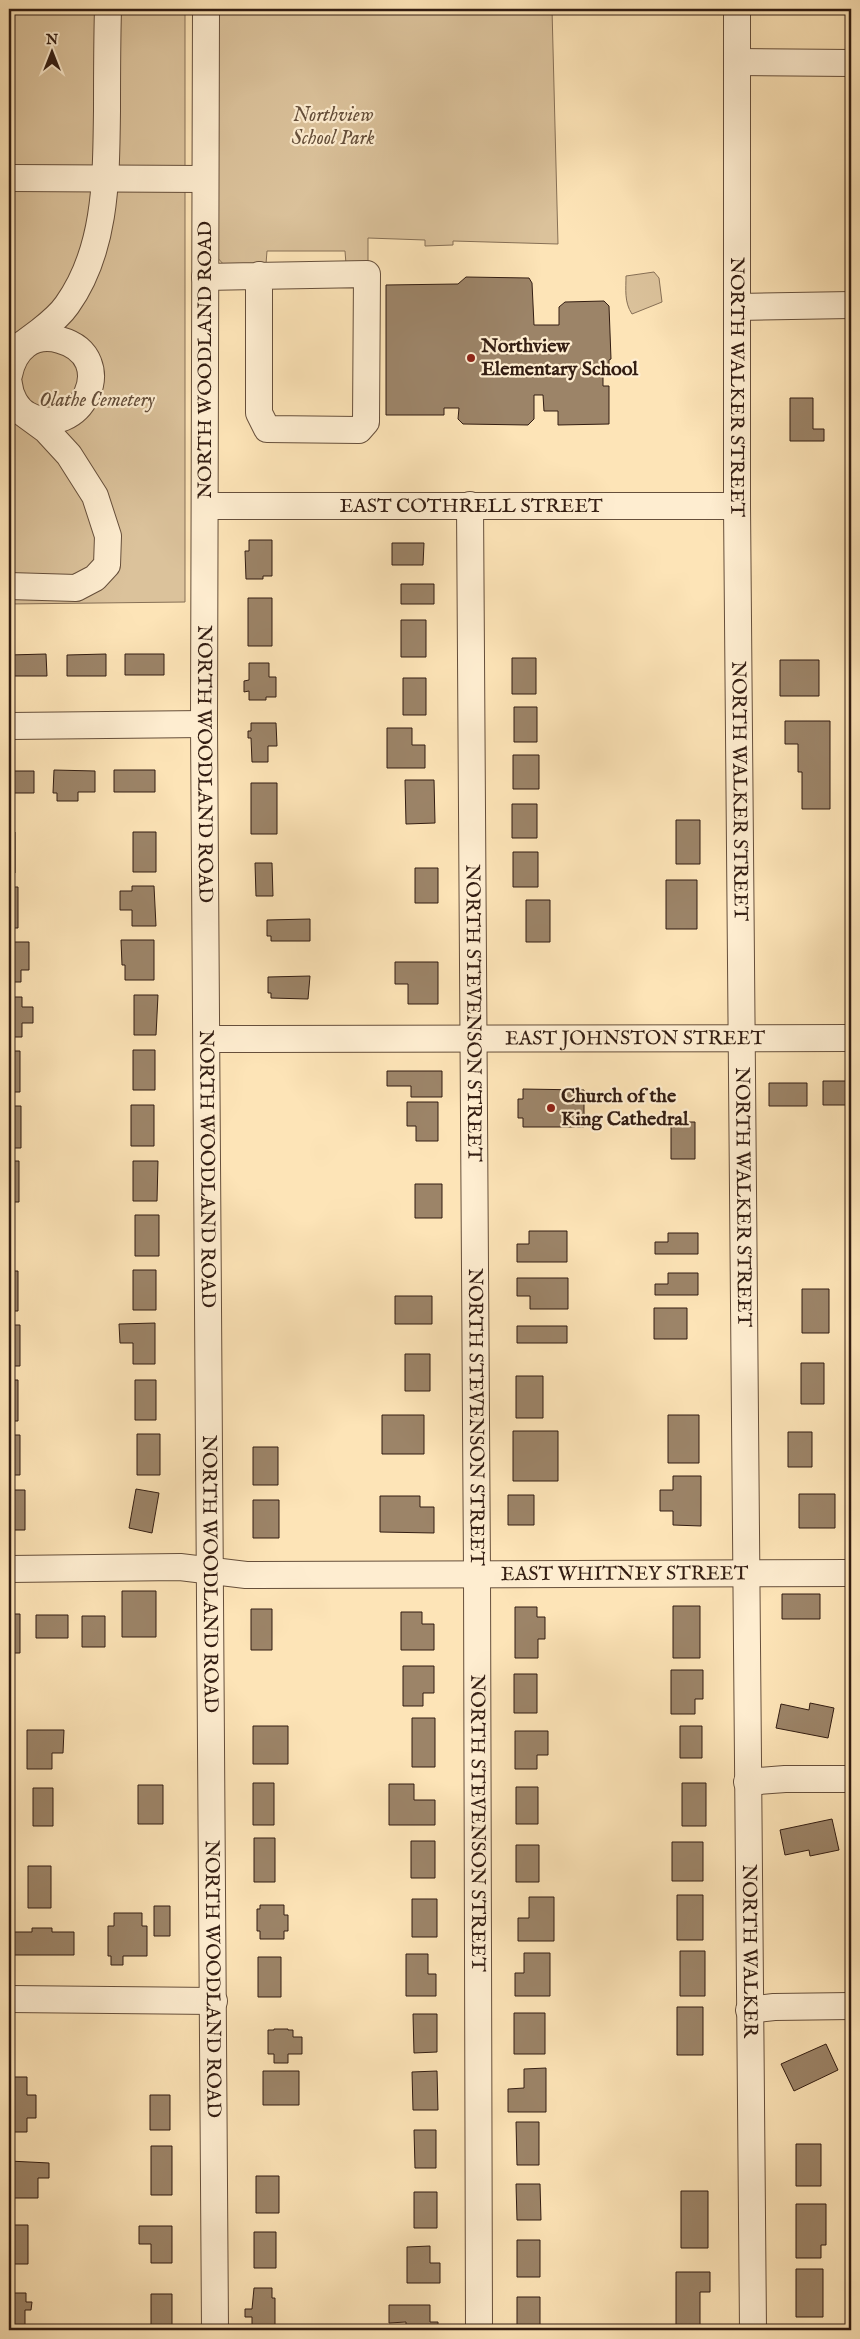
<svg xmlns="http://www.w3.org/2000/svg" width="860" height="2339" viewBox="0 0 860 2339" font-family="'IM FELL English',serif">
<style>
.green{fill:#dbc29b;stroke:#877056}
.building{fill:#9c8468;stroke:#331d12}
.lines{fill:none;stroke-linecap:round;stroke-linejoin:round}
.minor-casing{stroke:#664f3b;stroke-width:28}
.minor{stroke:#feedd0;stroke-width:26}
.poi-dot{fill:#8f2418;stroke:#feedd0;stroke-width:2}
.labels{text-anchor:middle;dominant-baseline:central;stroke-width:4.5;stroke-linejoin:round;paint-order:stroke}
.park-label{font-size:20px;font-style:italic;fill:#654f3b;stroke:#feedd0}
.poi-label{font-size:20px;font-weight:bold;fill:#331d12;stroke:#feedd0;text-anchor:start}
.street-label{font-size:20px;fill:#331d12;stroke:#feedd0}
</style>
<rect width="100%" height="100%" fill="#fde4b7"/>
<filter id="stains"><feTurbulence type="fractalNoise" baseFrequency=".004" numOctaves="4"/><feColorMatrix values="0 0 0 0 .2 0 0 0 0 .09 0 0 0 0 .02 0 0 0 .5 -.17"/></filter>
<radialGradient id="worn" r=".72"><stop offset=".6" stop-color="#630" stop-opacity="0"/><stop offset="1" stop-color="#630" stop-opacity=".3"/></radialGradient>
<path class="green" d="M9 9H185V602L9 604Z
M216 9H552L558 244 453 241V245L425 246V240L368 238V262L346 264 345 251H267L266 264 225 266 215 255Z
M654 272 659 278 662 302 632 314C624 302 626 289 626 276Z"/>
<path class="building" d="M466 277 529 278 532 283 534 325H559V307L565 302 604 301 609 306 611 359 609 360V371L603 376V386H609V424L558 425V411H544L543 395H534V419L528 425 463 424 458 419 459 408H444V415H386V285L458 284Z
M790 398H813V429H824V441H790Z
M249 540H272V576H263V579H246L245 551H249Z
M392 543H424L423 565H392Z
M401 584H434V604H401Z
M248 598H272V646H248Z
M401 620H426V657H401Z
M46 654 47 676H9V655Z
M106 654V676H67V655Z
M125 654H164V675H125Z
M512 658H536V694H512Z
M780 660H819V696H780Z
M249 663H269V677H276V697H266V700H249V691L244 692V681L249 680Z
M403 678H426V715H403Z
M514 707H537V742H514Z
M785 721H830V809H802V772H798V744H785Z
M251 723H276L277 746H268V762H252L251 738H248V731H251Z
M387 728H412V745H425V768H387Z
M513 755H539V789H513Z
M54 770 95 771V792H78V801H57V793H53Z
M114 770H155V792H114Z
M9 771H34V793H9Z
M405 780H434L435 823 406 824Z
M251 783H277V834H251Z
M512 804H537V838H512Z
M676 820H700V864H676Z
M9 832H15V873H9Z
M133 832H156V872H133Z
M513 852H538V887H513Z
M255 863H272L273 896H256Z
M415 868H438V903H415Z
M666 880H697V929H666Z
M132 886H154L156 926H132V910H120V891H132Z
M9 887H18V928H9Z
M526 900H550V942H526Z
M310 919V941H271V936H267V920Z
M121 940H154V980H125V965H122Z
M9 942H29V970H21V982H9Z
M395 962H438V1004H408V984H395Z
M310 976 308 999 271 998V993H268V977Z
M134 995H158L156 1035H134Z
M9 997H22V1007H33V1023H22V1037H9Z
M133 1050H155V1090H133Z
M9 1051H20V1092H9Z
M387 1071H442V1097H411V1086H387Z
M823 1081H851V1105H823Z
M769 1083H807V1106H769Z
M523 1089 584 1090V1127H523V1118H518V1099H523Z
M407 1102H438V1141H416V1126H407Z
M131 1105H154V1146H131Z
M9 1106H21V1148H9Z
M671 1122H695V1159H671Z
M9 1161H19V1202H9Z
M133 1161H158L157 1201H133Z
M415 1184H442V1218H415Z
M135 1215H159V1256H135Z
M529 1231H567V1262H517V1244H529Z
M668 1233H698V1254H655V1242H668Z
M133 1270H156V1310H133Z
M9 1271H18V1311H9Z
M668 1273H698V1295H655V1284H668Z
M517 1278H568V1309H530V1296H517Z
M802 1289H829V1333H802Z
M395 1296H432V1324H395Z
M654 1308H687V1339H654Z
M155 1323V1364H133V1343H120L119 1324Z
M9 1325H20V1366H9Z
M517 1326H567V1343H517Z
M405 1354H430V1391H405Z
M801 1363H824V1404H801Z
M516 1376H543V1418H516Z
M9 1380H18V1421H9Z
M135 1380H156V1420H135Z
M382 1415H424V1454H382Z
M668 1415H699V1463H668Z
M513 1431H558V1481H513Z
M788 1432H812V1467H788Z
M137 1434H160V1475H137Z
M9 1435H20V1475H9Z
M253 1447H278V1485H253Z
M673 1476H701V1526L673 1525V1511H660V1490H673Z
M136 1489 159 1493 152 1533 129 1528Z
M9 1490H25V1530H9Z
M799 1494H835V1528H799Z
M508 1495H534V1525H508Z
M380 1496H420V1507H434V1533L380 1532Z
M253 1500H279V1538H253Z
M122 1591H156V1637H122Z
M782 1594H820V1619H782Z
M673 1606H700V1658H673Z
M515 1607H537V1617H545V1639H538V1658H515Z
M251 1609H272V1650H251Z
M401 1612H422V1624H434V1650H401Z
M9 1614H20V1653H9Z
M36 1615H68V1638H36Z
M82 1616H105V1647H82Z
M403 1666H434V1693H423V1706H403Z
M671 1670H703V1699H695V1714H671Z
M514 1674H537V1713H514Z
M810 1703 834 1708 828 1738 776 1728 781 1704 809 1710Z
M412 1718H435V1767H412Z
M253 1726H288V1764H253Z
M680 1726H702V1758H680Z
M27 1730H64L63 1753H52V1769H27Z
M515 1731H548V1755H537V1769H515Z
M253 1783H274V1825H253Z
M682 1783H706V1826H682Z
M389 1784H414V1800H435V1825H389Z
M138 1785H163V1824H138Z
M516 1787H538V1824H516Z
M33 1788H53V1826H33Z
M832 1819 839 1850 810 1856 809 1850 785 1855 780 1830Z
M254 1838H275V1882H254Z
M411 1841H435V1878H411Z
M672 1842H703V1881H672Z
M516 1845H539V1882H516Z
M28 1866H51V1908H28Z
M677 1895H703V1940H677Z
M529 1897H554V1941H518V1918H529Z
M412 1899H437V1937H412Z
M260 1905H284V1915H288V1931H284V1939H260V1931H257V1909H260Z
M154 1906H170V1936H154Z
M114 1913H142V1926H147V1956H123V1965H111V1956H108V1926H114Z
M32 1928H52V1932H74V1955H9V1932H32Z
M680 1951H705V1996H680Z
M524 1953H550V1996H515V1973H524Z
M406 1954H428V1974H436V1996H406Z
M258 1957H281V1997H258Z
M677 2007H703V2055H677Z
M514 2013H545V2054H514Z
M413 2014H437V2052L414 2053Z
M274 2029H288V2030H293V2037H302V2054H288V2063H274V2054H268V2030H274Z
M826 2044 838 2070 794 2091 781 2064Z
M546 2068V2112H508V2089L524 2088V2069Z
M263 2071H299V2105H263Z
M437 2071 438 2110H413L412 2072Z
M9 2077H27V2095H36V2118H27V2132H9Z
M150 2095H170V2130H150Z
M516 2122H539V2165H517Z
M414 2130H436V2168H415Z
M796 2144H821V2186H796Z
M151 2146H172V2195H151Z
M9 2161 49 2163V2178H38V2198H9Z
M256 2176H279V2213H256Z
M516 2184H540L541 2220H517Z
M681 2191H708V2248H681Z
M414 2192H437V2228H414Z
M796 2204H826V2245H821V2258H796Z
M9 2225H28V2264H9Z
M139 2226H172V2263H151V2244H139Z
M254 2232H276V2268H254Z
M517 2240H540V2277H517Z
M430 2246V2263H440V2283H407V2247Z
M796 2269H823V2317H796Z
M676 2272H710V2292H700V2328H676Z
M254 2288H272V2298H275V2327H252V2317H245V2309H252Z
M9 2293H26V2302H32L31 2310H25V2330H9Z
M151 2294H172V2330H151Z
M517 2297H540V2330H517Z
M389 2305H430V2322H438V2330H406V2322L389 2323Z"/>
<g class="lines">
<g class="minor-casing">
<g id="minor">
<path id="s1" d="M206 9 204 724 215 2330"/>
<path id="s2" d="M737 9V506L753 2330"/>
<path d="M738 62 851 63"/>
<path d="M9 178 205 179"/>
<path d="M205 277 367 274 366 422 359 430 267 429 259 413V275"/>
<path d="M738 307 851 305"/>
<path d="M9 353C25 343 56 321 67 305 107 249 106 177 107 111 107 77 107 43 108 9"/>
<path d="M9 375C14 349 33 332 60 340 122 357 80 443 28 415 17 409 10 396 9 384"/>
<path d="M9 403 46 430 69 455 95 496 108 536 107 565 95 578 76 588 9 586"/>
<path id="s3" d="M470 505 477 1574 479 2330"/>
<path id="s4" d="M205 506H737"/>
<path d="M9 726 204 724"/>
<path id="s5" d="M207 1039 851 1038"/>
<path id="s6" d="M9 1569 180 1567 246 1575 851 1573"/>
<path d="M747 1782 785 1779H851"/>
<path d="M9 1999 214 2001"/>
<path d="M749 2010 774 2007 851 2006"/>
</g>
</g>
<use href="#minor" class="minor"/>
</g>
<g class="poi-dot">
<circle cx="471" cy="358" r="5"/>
<circle cx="551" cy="1108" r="5"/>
</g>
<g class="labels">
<g class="park-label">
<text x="333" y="115">Northview<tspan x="333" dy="23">School Park</tspan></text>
<text x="97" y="400">Olathe Cemetery</text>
</g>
<g class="poi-label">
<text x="481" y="346">Northview<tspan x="481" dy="23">Elementary School</tspan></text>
<text x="561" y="1096">Church of the<tspan x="561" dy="23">King Cathedral</tspan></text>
</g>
<g class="street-label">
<text transform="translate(205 360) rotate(-90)">NORTH WOODLAND ROAD</text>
<text stroke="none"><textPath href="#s2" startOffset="378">NORTH WALKER STREET</textPath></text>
<text stroke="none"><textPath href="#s4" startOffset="266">EAST COTHRELL STREET</textPath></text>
<text stroke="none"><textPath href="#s1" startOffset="755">NORTH WOODLAND ROAD</textPath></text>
<text stroke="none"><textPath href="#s2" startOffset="782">NORTH WALKER STREET</textPath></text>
<text stroke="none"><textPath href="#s3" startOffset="508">NORTH STEVENSON STREET</textPath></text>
<text stroke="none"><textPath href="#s5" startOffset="428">EAST JOHNSTON STREET</textPath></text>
<text stroke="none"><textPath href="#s1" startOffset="1160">NORTH WOODLAND ROAD</textPath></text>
<text stroke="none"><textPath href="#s2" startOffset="1188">NORTH WALKER STREET</textPath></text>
<text stroke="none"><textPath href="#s3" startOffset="912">NORTH STEVENSON STREET</textPath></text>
<text stroke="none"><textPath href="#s1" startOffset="1565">NORTH WOODLAND ROAD</textPath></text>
<text stroke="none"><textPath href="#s6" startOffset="616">EAST WHITNEY STREET</textPath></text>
<text stroke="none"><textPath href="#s3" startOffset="1318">NORTH STEVENSON STREET</textPath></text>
<text stroke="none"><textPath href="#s2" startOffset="1942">NORTH WALKER</textPath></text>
<text stroke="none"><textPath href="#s1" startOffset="1970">NORTH WOODLAND ROAD</textPath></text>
</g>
</g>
<rect width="860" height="2339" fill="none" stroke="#fde4b7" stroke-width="30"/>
<rect x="10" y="10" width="840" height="2319" fill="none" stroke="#331d12" stroke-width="2.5"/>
<rect x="15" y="15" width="830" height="2309" fill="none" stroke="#331d12"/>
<g transform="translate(52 52)" stroke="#feedd0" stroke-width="4" paint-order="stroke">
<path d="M0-4L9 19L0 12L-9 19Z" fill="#331d12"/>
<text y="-8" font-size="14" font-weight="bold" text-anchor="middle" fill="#331d12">N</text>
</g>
<rect width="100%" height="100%" filter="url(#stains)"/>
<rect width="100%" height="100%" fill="url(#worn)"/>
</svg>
